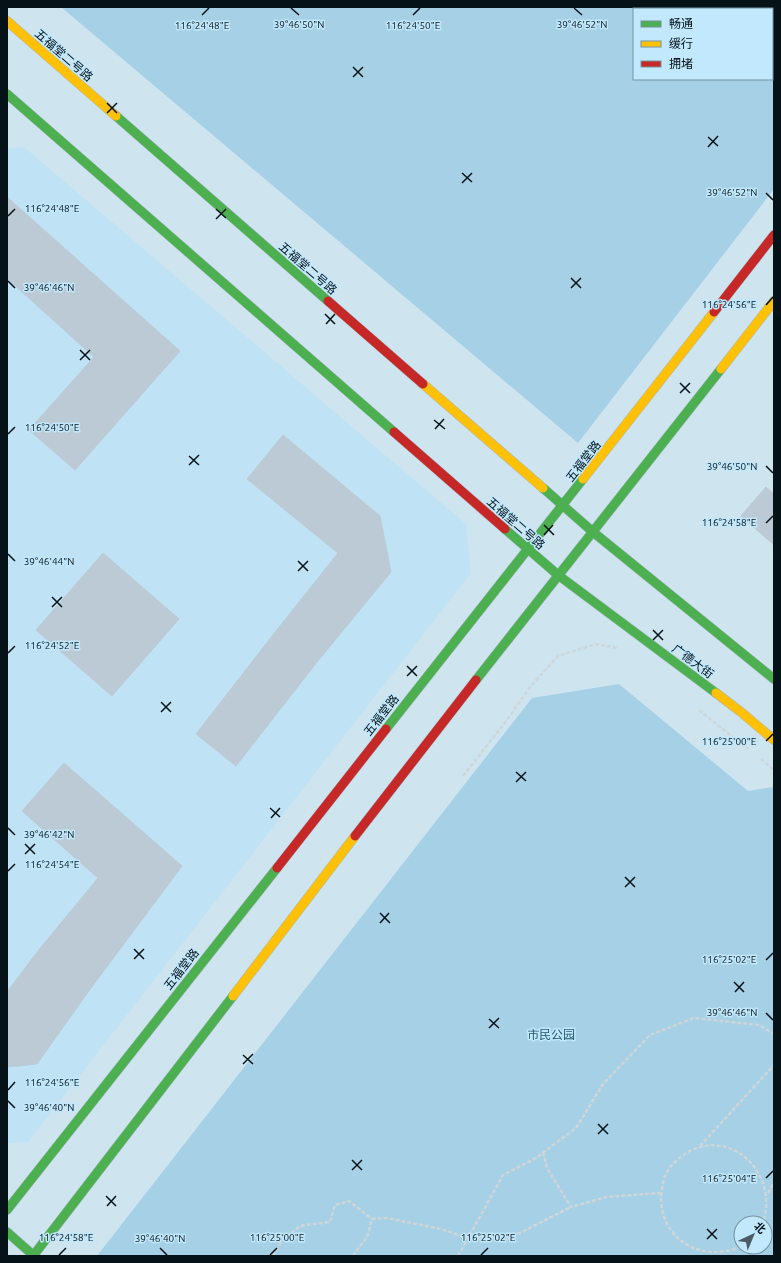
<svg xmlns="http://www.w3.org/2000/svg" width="781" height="1263" viewBox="0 0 781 1263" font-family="Ubuntu,'Noto Sans SC',sans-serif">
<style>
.built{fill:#bfe3f5}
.green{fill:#a5d0e5;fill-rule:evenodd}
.building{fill:#bccad5;stroke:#bbcad4}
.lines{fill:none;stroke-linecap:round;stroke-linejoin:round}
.fast-casing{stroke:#a5b6bf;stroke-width:10}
.slow-casing{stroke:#a5b6bf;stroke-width:10}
.jam-casing{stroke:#a5b6bf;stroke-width:10}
.path{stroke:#cfd6d9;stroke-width:2.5;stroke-dasharray:4 2;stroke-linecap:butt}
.fast{stroke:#4caf50;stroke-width:9}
.slow{stroke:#ffc107;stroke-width:9}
.jam{stroke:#c62828;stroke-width:9}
.ticks{fill:none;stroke:#051319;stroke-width:1.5}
.labels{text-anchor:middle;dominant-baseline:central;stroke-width:3;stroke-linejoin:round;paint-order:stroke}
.street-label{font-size:12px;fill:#051319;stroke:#c1e8fc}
.park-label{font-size:12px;fill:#245970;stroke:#c1e8fc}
.ticks-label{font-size:10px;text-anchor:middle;fill:#051319;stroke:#c1e8fc;stroke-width:3;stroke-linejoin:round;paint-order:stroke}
</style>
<rect width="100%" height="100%" fill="#cee4ef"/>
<path class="built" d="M24 147 466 524 471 573 28 1142 7 1143V149Z"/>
<path class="green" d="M61 7H774V189L578 443ZM634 9H772V79H634Z
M619 684 748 791 774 787V1256H97L532 698ZM741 1223H765V1247H741Z"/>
<path class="building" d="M7 197 62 246 21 291 7 278Z
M62 246 180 351 75 470 29 430 94 357 21 291Z
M283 435 380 516 391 572 317 662 276 631 338 553 247 479Z
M766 487 774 494V545L741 516Z
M103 553 179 619 112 696 36 630Z
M276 631 317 662 236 766 196 734Z
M64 763 182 866 91 988 38 951 98 878 22 811Z
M38 951 91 988 37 1064 7 1067V992Z"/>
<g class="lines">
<g class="fast-casing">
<path id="fast" d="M7 94 394 432
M116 116 328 301
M543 488 593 532 774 679
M505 529 558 575 716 693
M476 680 721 369
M386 729 583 479
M7 1210 277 868
M7 1232 33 1255
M33 1256 233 996"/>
</g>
<g class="slow-casing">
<path id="slow" d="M7 21 116 116
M721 369 774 301
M423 384 543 488
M583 479 714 312
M716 693 741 712 774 740
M233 996 355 836"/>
</g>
<g class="jam-casing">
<path id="jam" d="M328 301 423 384
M714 312 774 235
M394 432 505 529
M355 836 476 680
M277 868 386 729"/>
</g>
<path class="path" d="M699 710 748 749
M761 759 774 770
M463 776 507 720 530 687 558 656 596 644 618 648
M700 1146 774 1065
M543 1152 547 1168 571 1207 606 1197 660 1193
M768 1193 774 1183
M741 1246C734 1250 723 1252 715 1252 678 1252 654 1219 663 1184 664 1177 668 1168 674 1163 718 1118 781 1166 763 1223
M273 1256 282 1240 300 1226 330 1222 335 1205 349 1201 372 1219
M355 1256 354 1254 367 1237 372 1219 387 1218 441 1229 468 1238 504 1241 571 1207
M458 1256 503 1175 536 1158 576 1128 603 1084 650 1035 694 1018 759 1025 774 1034"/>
<use href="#fast" class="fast"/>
<use href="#slow" class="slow"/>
<use href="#jam" class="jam"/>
</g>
<path class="ticks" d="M291 8 299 15M574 8 582 15M202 15 209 8M413 15 420 8M353 67 363 77M353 77 363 67M107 103 117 113M107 113 117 103M708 137 718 146M708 147 718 136M462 173 472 182M462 183 472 173M766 193 773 200M216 209 226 218M8 216 15 209M216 219 226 209M571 278 581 288M8 281 15 288M571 288 581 278M766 305 773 297M325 314 335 324M326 324 335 314M80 350 90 360M80 360 90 350M680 383 690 393M680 393 690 383M434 420 445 429M435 429 444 419M8 434 15 427M189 456 199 465M189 465 199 455M766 466 773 473M766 523 773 516M544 525 554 535M544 535 553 525M8 554 15 561M298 561 308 571M298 571 308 561M52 597 62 607M52 607 62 597M653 630 663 640M653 640 663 630M8 653 15 646M407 666 417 676M407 676 417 666M161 702 171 712M161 712 171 702M766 741 773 734M516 772 526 781M516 782 526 772M270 808 280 817M271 818 280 808M8 828 15 835M25 844 35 854M25 854 35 844M8 871 15 864M625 877 635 887M625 887 635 877M380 913 390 923M380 923 389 913M134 949 144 959M134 959 144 949M766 960 773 953M734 982 744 992M735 992 744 982M766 1013 773 1020M489 1019 499 1028M489 1028 499 1018M243 1055 253 1064M243 1064 253 1054M8 1090 15 1082M8 1101 15 1108M598 1124 608 1134M598 1134 608 1124M352 1160 362 1170M352 1170 362 1160M766 1178 773 1171M106 1196 116 1206M107 1206 116 1196M707 1229 717 1239M707 1239 717 1229M160 1248 167 1255M59 1255 66 1248M270 1255 277 1248M481 1255 488 1248"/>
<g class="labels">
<g class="street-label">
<text transform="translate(64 55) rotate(41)">五福堂二号路</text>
<text transform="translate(308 268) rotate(41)">五福堂二号路</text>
<text transform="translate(583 461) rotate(-52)">五福堂路</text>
<text transform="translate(516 523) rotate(41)">五福堂二号路</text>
<text transform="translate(693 661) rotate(37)">广德大街</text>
<text transform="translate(381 715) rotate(-52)">五福堂路</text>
<text transform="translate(181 969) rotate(-52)">五福堂路</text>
</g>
<g class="park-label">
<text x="551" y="1034">市民公园</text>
</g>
</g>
<g class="ticks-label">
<text x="299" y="28">39°46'50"N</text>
<text x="582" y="28">39°46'52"N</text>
<text x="202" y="29">116°24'48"E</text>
<text x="413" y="29">116°24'50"E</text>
<text x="732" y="196">39°46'52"N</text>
<text x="52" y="212">116°24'48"E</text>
<text x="49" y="291">39°46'46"N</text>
<text x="729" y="308">116°24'56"E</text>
<text x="52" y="431">116°24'50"E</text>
<text x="732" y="470">39°46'50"N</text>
<text x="729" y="526">116°24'58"E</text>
<text x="49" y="565">39°46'44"N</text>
<text x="52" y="649">116°24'52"E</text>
<text x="729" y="745">116°25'00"E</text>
<text x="49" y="838">39°46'42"N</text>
<text x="52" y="868">116°24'54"E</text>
<text x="729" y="963">116°25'02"E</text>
<text x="732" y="1016">39°46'46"N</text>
<text x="52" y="1086">116°24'56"E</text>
<text x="49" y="1111">39°46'40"N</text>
<text x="729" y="1182">116°25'04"E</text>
<text x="66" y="1241">116°24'58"E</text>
<text x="277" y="1241">116°25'00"E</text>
<text x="488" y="1241">116°25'02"E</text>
<text x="160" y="1242">39°46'40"N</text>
</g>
<rect width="781" height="1263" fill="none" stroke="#051319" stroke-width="16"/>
<rect x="633" y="8" width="140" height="72" fill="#c1e8fc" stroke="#7693a1"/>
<rect x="641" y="21" width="20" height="6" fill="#4caf50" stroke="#7693a1"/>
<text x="669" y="28" font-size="12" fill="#051319">畅通</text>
<rect x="641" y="41" width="20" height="6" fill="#ffc107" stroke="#7693a1"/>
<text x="669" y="48" font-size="12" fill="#051319">缓行</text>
<rect x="641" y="61" width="20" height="6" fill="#c62828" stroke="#7693a1"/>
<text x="669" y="68" font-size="12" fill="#051319">拥堵</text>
<g transform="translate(753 1235) rotate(44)"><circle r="19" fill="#c1e8fc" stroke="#7693a1"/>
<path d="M0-3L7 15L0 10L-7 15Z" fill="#4b5c64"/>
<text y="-6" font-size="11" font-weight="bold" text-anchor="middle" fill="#051319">北</text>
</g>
</svg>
